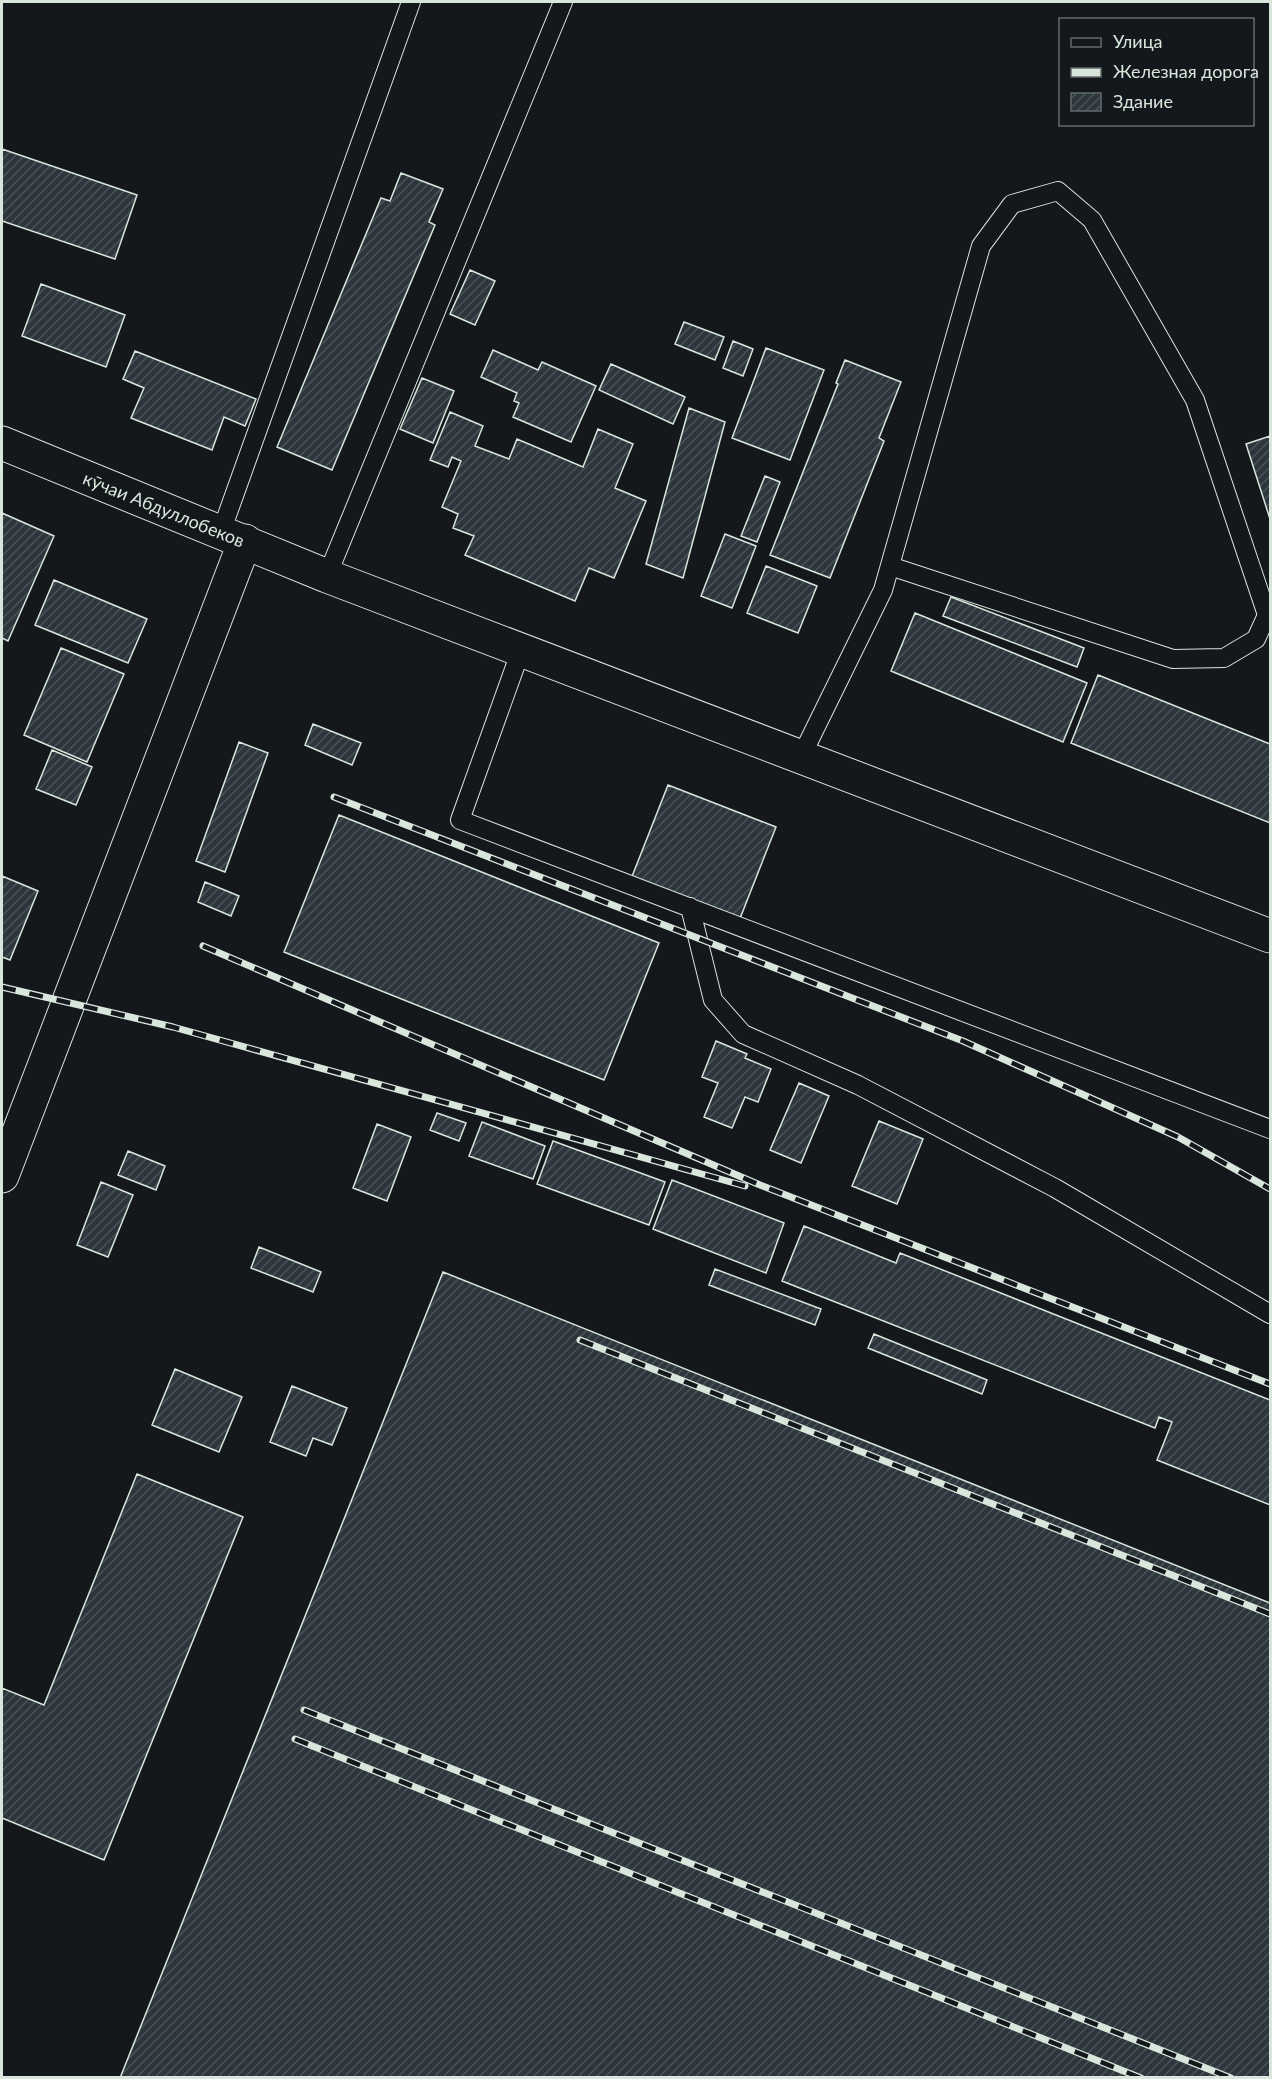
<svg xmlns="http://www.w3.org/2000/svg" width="1272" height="2079" viewBox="0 0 1272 2079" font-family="Lato,sans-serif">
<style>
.building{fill:url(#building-hatch);stroke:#d8e6dc;stroke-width:1.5}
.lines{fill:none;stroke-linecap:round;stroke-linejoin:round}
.service-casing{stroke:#d8e6dc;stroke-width:20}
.minor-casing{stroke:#d8e6dc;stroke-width:35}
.tertiary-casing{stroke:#d8e6dc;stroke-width:35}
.service{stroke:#14181c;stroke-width:18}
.minor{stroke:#14181c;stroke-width:33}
.tertiary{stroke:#14181c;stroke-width:33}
.rail-casing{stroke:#d8e6dc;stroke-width:7}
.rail{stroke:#14181c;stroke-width:4.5;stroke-dasharray:14;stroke-linecap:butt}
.labels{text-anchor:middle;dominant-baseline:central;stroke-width:4.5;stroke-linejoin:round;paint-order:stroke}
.street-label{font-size:18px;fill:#d8e6dc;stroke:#14181c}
</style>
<defs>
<pattern id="building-hatch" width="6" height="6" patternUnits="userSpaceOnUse" patternTransform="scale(1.5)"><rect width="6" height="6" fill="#2c363c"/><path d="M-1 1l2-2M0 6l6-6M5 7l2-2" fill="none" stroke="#4a5358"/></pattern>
</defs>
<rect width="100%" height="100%" fill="#14181c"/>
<path class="building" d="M2 149 137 195 115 259 2 221Z
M401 173 443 189 429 222 435 225 332 470 277 447 381 198 390 201Z
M470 270 495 281 475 325 450 314Z
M41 284 125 315 106 367 22 336Z
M684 322 724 337 715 360 675 344Z
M733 341 753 349 743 376 723 368Z
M766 348 824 370 790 460 732 438Z
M493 350 538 370 542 362 596 386 571 442 513 417 519 403 514 401 517 393 481 377Z
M135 351 256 399 245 426 224 417 212 450 131 418 144 388 123 379Z
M845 360 901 382 879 438 884 441 830 578 770 555 838 384 836 383Z
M611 364 685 397 673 424 599 390Z
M422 378 454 391 433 443 400 429Z
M689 408 725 422 683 578 646 564Z
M450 412 483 426 475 446 509 459 517 439 583 467 598 429 633 444 615 488 646 501 614 578 589 568 575 601 465 555 474 536 453 528 458 514 442 507 461 461 452 457 448 467 430 460Z
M1270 436V519L1246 444Z
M765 476 780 482 757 542 741 536Z
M2 513 54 536 8 641 2 638Z
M725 534 756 546 732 608 701 596Z
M766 566 817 586 798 633 747 613Z
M54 580 147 619 128 663 35 625Z
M951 597 1084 648 1077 667 943 616Z
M915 613 1087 683 1063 742 891 671Z
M61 648 124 674 87 762 24 735Z
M1098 675 1270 744V823L1071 743Z
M313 724 361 743 352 765 305 745Z
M239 742 268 753 225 872 196 861Z
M52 750 92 767 76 805 36 789Z
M668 785 776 827 739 921 631 879Z
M339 815 659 943 604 1080 284 952Z
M2 876 38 891 10 960 2 957Z
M205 882 239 896 231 916 198 902Z
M716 1041 747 1054 745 1058 771 1069 758 1102 745 1097 732 1128 704 1117 718 1083 702 1077Z
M799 1083 829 1096 801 1163 770 1150Z
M437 1113 466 1123 459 1141 430 1130Z
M879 1121 923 1139 897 1204 852 1186Z
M482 1122 545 1146 533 1179 469 1156Z
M377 1124 411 1137 387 1201 353 1188Z
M553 1141 665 1182 649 1225 537 1184Z
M128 1151 165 1166 156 1190 118 1175Z
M672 1180 784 1223 766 1273 653 1229Z
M101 1182 133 1195 108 1257 77 1245Z
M804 1226 896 1263 900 1253 1270 1400V1505L1157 1460 1172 1422 1159 1417 1155 1428 782 1281Z
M259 1247 321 1272 313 1292 251 1268Z
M715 1269 821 1309 815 1325 709 1285Z
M443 1272 1270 1603V2078H120Z
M874 1334 987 1380 982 1394 868 1348Z
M175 1369 242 1397 219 1452 152 1425Z
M292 1386 347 1408 332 1445 313 1438 306 1456 270 1442Z
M137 1474 243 1517 104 1860 2 1818V1688L44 1705Z"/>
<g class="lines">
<g class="service-casing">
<path id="service" d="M221 532 411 2
M327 576 563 2
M521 650 460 820 1270 1129
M801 757 883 590 981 246 1012 204 1058 191 1092 220 1195 400 1267 615 1256 639 1224 658 1173 659 890 566
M690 907 713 1000 743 1034 858 1085 1055 1188 1270 1314"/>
</g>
<g class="minor-casing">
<path id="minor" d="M2 1176 245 541"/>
</g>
<g class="tertiary-casing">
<path id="tertiary" d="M2 443 327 576 1270 936"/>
</g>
<use href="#service" class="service"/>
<use href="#minor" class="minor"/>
<use href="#tertiary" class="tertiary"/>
<g class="rail-casing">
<path id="rail" d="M334 797 963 1041 1178 1137 1270 1189
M203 946 760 1185 1270 1384
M2 987 173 1027 745 1186
M580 1340 1270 1614
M304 1710 1231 2078
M295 1739 1141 2078"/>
</g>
<use href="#rail" class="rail"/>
</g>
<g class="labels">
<g class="street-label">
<text transform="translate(164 509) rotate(22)">кӯчаи Абдуллобеков</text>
</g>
</g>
<rect width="1272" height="2079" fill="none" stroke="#d8e6dc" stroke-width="6"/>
<rect x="1059" y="18" width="195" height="108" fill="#14181c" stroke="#626a69" stroke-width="1.5"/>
<rect x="1071" y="38" width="30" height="9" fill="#14181c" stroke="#626a69" stroke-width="1.5"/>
<text x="1113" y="48" font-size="18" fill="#d8e6dc">Улица</text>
<rect x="1071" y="68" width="30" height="9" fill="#d8e6dc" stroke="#626a69" stroke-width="1.5"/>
<text x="1113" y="78" font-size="18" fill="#d8e6dc">Железная дорога</text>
<rect x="1071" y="93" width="30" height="18" fill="url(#building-hatch)" stroke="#626a69" stroke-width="1.5"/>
<text x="1113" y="108" font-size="18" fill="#d8e6dc">Здание</text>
</svg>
